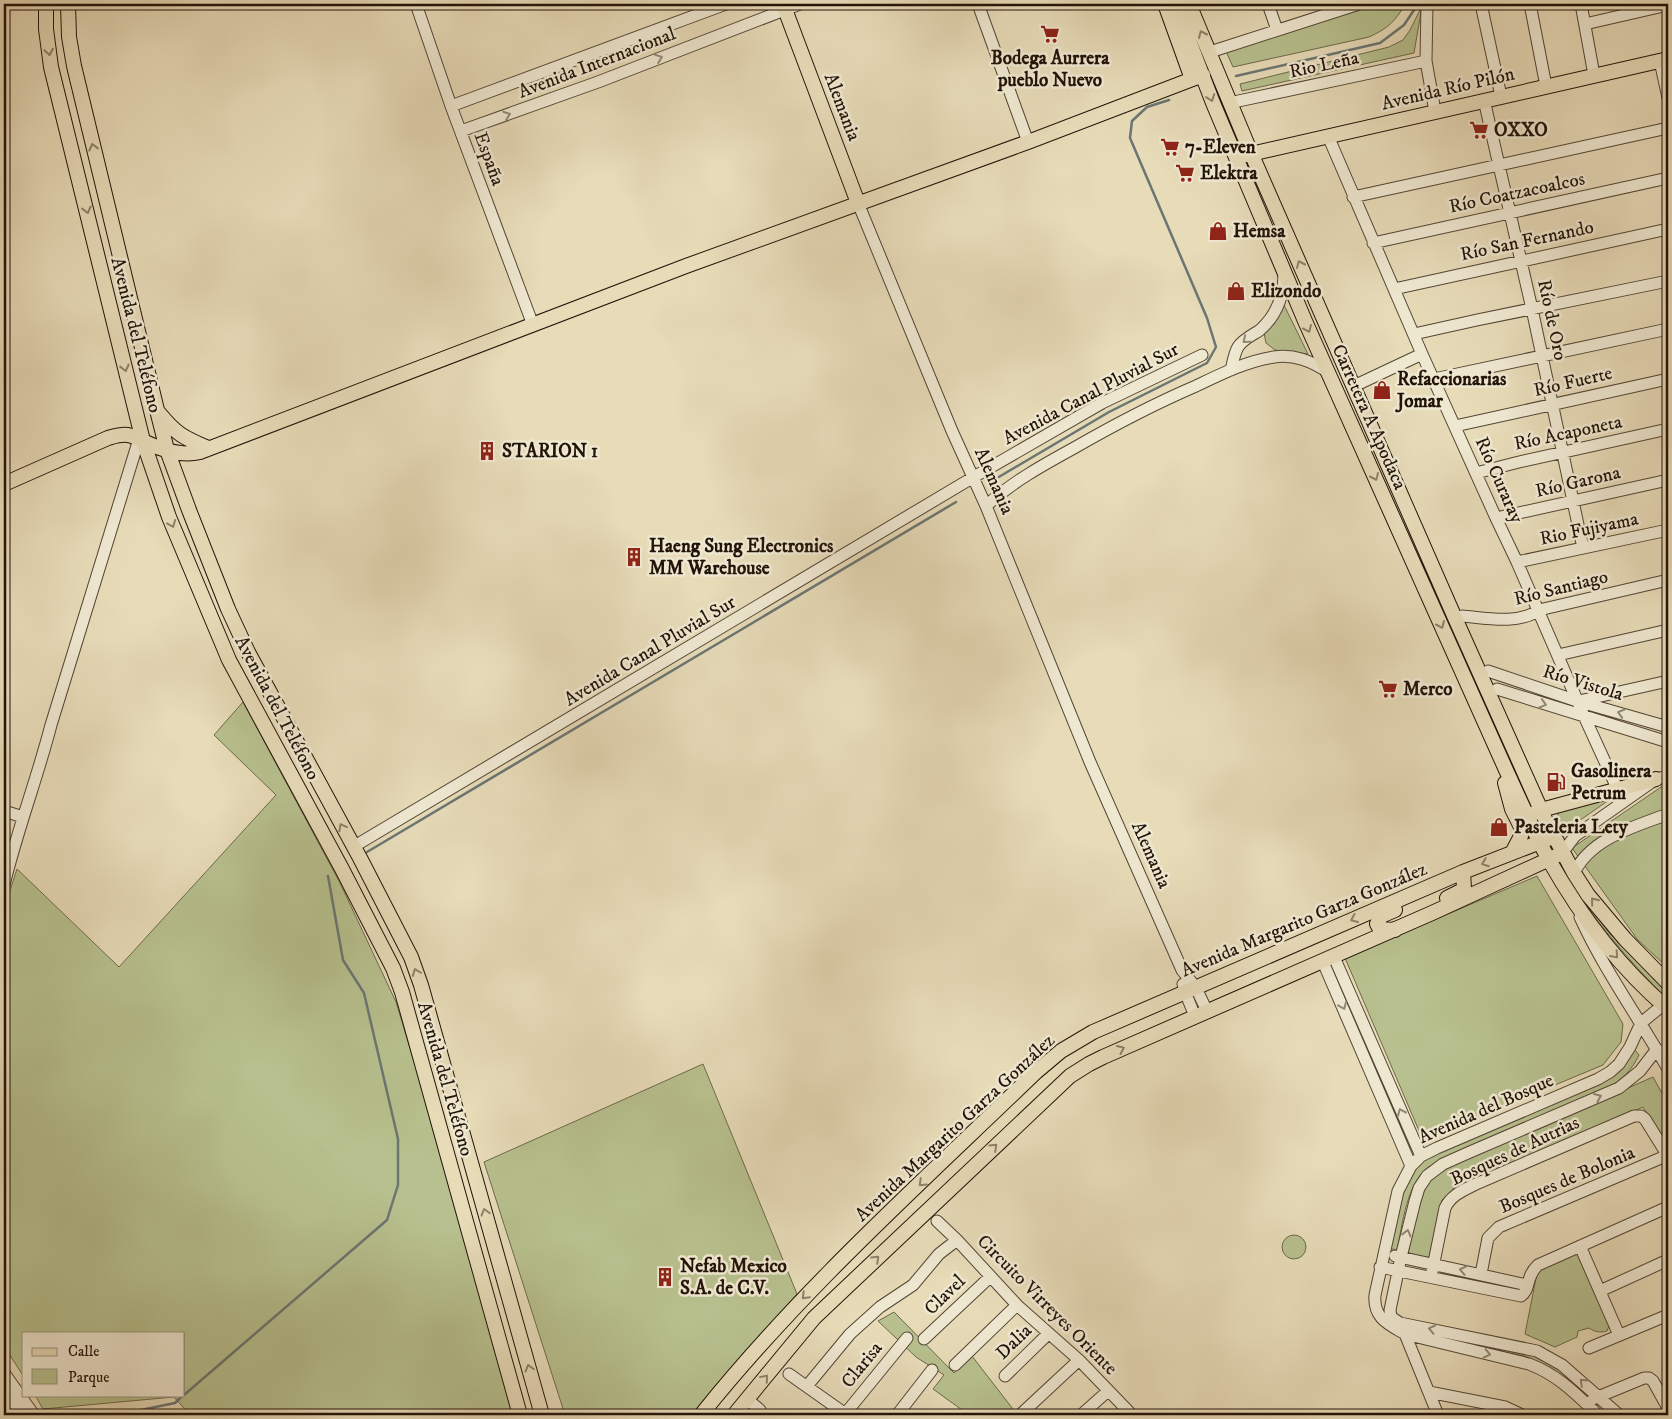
<svg xmlns="http://www.w3.org/2000/svg" width="1672" height="1419" viewBox="0 0 1672 1419" font-family="'IM FELL DW Pica',serif">
<style>
.green{fill:#b7c08e;stroke:#6c6a4b}
.lines{fill:none;stroke-linecap:round;stroke-linejoin:round}
.stream{stroke:#6b7673;stroke-width:2.5}
.minor-casing{stroke:#534534;stroke-width:13}
.major-casing{stroke:#221308;stroke-width:16}
.minor{stroke:#efe8d1;stroke-width:11}
.major{stroke:#e7dbb8;stroke-width:14}
.oneway{stroke:#8e8169}
.oneway2{stroke:#938877}
.labels{text-anchor:middle;dominant-baseline:central;stroke-width:5;stroke-linejoin:round;paint-order:stroke}
.poi-label{font-size:19px;font-weight:bold;fill:#221308;stroke:#efe8d1;text-anchor:start}
.street-label{font-size:19px;fill:#221308;stroke:#efe8d1}
</style>
<rect width="100%" height="100%" fill="#e7dbb8"/>
<filter id="stains"><feTurbulence type="fractalNoise" baseFrequency=".004" numOctaves="4"/><feColorMatrix values="0 0 0 0 .2 0 0 0 0 .09 0 0 0 0 .02 0 0 0 .5 -.17"/></filter>
<radialGradient id="worn" r=".72"><stop offset=".6" stop-color="#630" stop-opacity="0"/><stop offset="1" stop-color="#630" stop-opacity=".3"/></radialGradient>
<path class="green" d="M1379 4H1405C1396 21 1387 29 1369 37L1233 67 1225 49Z
M1422 6 1414 53 1242 91 1240 84 1389 47 1403 40 1410 30Z
M1283 303 1308 354 1275 350 1266 343 1264 333Z
M243 702 340 883 396 1002 454 1193 515 1415H190L174 1397 43 1409 35 1395H184V1333H24V1377L4 1346V909L17 869 119 967 276 795 214 735Z
M1668 784V968L1637 939 1572 848 1664 785Z
M1625 789 1563 832 1556 828V819L1560 810Z
M1562 865 1574 886 1610 934 1625 947 1668 992V1000C1627 959 1590 916 1560 866Z
M1537 876 1623 1024 1621 1042 1603 1065 1423 1140 1345 958Z
M1331 960 1411 1145 1407 1148 1328 961Z
M1634 1049 1639 1055C1632 1070 1623 1078 1610 1087L1428 1167C1406 1186 1403 1222 1397 1250L1388 1248 1404 1186 1424 1158 1605 1080Z
M703 1064 797 1294 692 1415H565L484 1162Z
M1653 1077 1668 1104V1147L1643 1107 1454 1188 1442 1200 1429 1258 1408 1254 1420 1193 1424 1186 1441 1170Z
M1282 1247a12 12 0 1 1 24 0a12 12 0 1 1-24 0Z
M1578 1249 1609 1326 1607 1331C1600 1333 1595 1332 1589 1328L1578 1331 1577 1337 1555 1347 1525 1334 1538 1268Z
M894 1312 954 1373 972 1356 1016 1413 1014 1415H969L933 1389 944 1375 916 1357 878 1321Z
M1410 1328 1525 1351 1553 1363 1588 1394 1584 1395C1566 1378 1548 1364 1524 1356L1412 1333Z"/>
<g class="lines">
<path class="stream" d="M1236 76 1380 43 1404 25 1418 4
M992 481 1109 412 1207 363 1216 347 1207 318 1130 138 1132 121 1147 107 1169 100
M367 852 956 502
M184 1395 387 1220 398 1185V1139L364 993 343 960 328 876
M46 1415 131 1412 175 1403 183 1395"/>
<g class="minor-casing">
<path id="minor" d="M416 4 451 106 533 325
M978 4 1028 142
M1268 4 1277 30
M1427 4 1426 61 1435 111
M1481 4 1501 96
M1530 4 1546 86
M1581 4 1594 75
M1585 24 1668 5
M1210 52 1359 4
M1660 61 1668 98
M1484 100 1532 309 1583 548
M1229 103 1426 61
M451 106 726 4
M461 131 598 82 800 4
M1328 136 1422 354 1496 518 1517 562 1584 716 1617 788
M1353 197 1668 128
M858 203 952 431 986 506 1090 762 1182 970 1196 988 1207 1011
M1373 243 1668 178
M1394 289 1668 229
M1414 334 1477 320 1668 281
M1231 370C1233 362 1234 354 1238 347 1243 339 1253 335 1260 330 1277 315 1284 295 1284 273
M1434 379 1668 329
M1354 386 1422 354
M1455 426 1668 379
M1476 473 1519 462 1668 429
M986 506C1012 482 1043 465 1074 448 1114 425 1154 404 1196 386 1221 374 1247 361 1274 357 1294 354 1311 361 1328 372
M1496 518 1668 480
M1517 562 1668 530
M1462 616C1486 618 1518 625 1539 610L1668 580
M1558 655 1668 630
M1488 671 1577 701 1668 727
M1497 689 1668 742
M1579 701 1668 681
M4 811 23 817
M353 847 972 478 1102 403 1202 355
M1562 853 1575 836 1656 779 1668 776
M1574 873C1591 838 1634 827 1668 814
M4 885C17 831 37 779 51 725L139 439
M1580 917C1604 970 1639 1018 1668 1069
M1334 957 1421 1156
M1323 962 1411 1166
M1183 984 1185 992 1195 1016
M937 1221 957 1240 1017 1305 1079 1360 1132 1415
M1580 1246 1619 1335
M1395 1256 1527 1285
M1380 1267 1521 1296C1531 1289 1525 1277 1538 1265L1668 1207
M1481 1274 1488 1238 1499 1227 1668 1155
M1431 1277 1445 1208C1451 1195 1464 1190 1476 1184L1634 1116H1641L1645 1119 1668 1156
M1600 1291 1668 1260
M1403 1329 1438 1415
M924 1339 990 1277
M1589 1348 1668 1315
M955 1365 1017 1305
M4 1373 34 1415
M789 1374 847 1415
M1005 1376 1048 1334
M807 1386 850 1334 880 1307 913 1285 939 1254 957 1240
M4 1390 22 1415
M1429 1392 1505 1407 1522 1415
M747 1399 760 1410
M1593 1399 1644 1378H1649L1653 1381 1668 1408
M845 1414 907 1338
M897 1415 932 1370
M1020 1415 1079 1360
M1081 1415 1108 1391
M1598 1415C1576 1394 1558 1375 1529 1364L1405 1334C1388 1324 1373 1318 1375 1295L1398 1191 1411 1166 1421 1156 1437 1148 1598 1079 1610 1072 1619 1064 1630 1047 1641 1023 1663 1005
M1619 1415 1562 1365 1537 1351 1400 1323 1391 1317 1390 1310 1401 1257 1415 1201 1419 1188 1427 1176 1443 1164 1470 1152 1619 1088 1640 1071 1657 1049"/>
</g>
<g class="major-casing">
<path id="major" d="M46 4V29L51 67 143 441 169 517 229 660 342 869 393 968 402 992 520 1415
M68 4 69 37 74 66 157 410 167 450 189 510 228 609 248 652 360 858 411 957 421 985 542 1415
M783 4 858 203
M1165 4 1192 79
M1175 4 1213 103 1305 321 1506 770C1520 800 1533 831 1549 860 1580 915 1620 968 1668 1009
M1189 4 1251 153 1455 618 1545 819 1574 873 1588 895 1625 939 1668 983
M1242 156 1668 59
M159 413C176 434 184 438 208 448
M4 484 108 438C115 436 121 434 128 435 133 436 138 439 143 441 160 449 181 457 200 452L686 266 1028 142 1203 75
M1505 783 1512 809 1521 827V836L1512 853
M1518 821 1541 810 1656 779
M1447 898 1461 891 1464 888 1463 872
M1395 930 1380 929 1377 924 1381 916 1395 910
M701 1415C801 1290 921 1183 1036 1072L1061 1051 1093 1032 1463 872 1548 839
M734 1415 814 1318 1070 1076 1089 1064 1103 1057 1432 913 1556 856"/>
</g>
<use href="#minor" class="minor"/>
<use href="#major" class="major"/>
</g>
<defs><path id="oneway-chevron" d="M-2-3.5L2.5 0L-2 3.5" fill="none" stroke-width="1.6" stroke-linecap="round" stroke-linejoin="round" transform="scale(1.25)"/></defs>
<g class="oneway">
<use href="#oneway-chevron" transform="translate(1202 34) rotate(-114)"/>
<use href="#oneway-chevron" transform="translate(49 52) rotate(80)"/>
<use href="#oneway-chevron" transform="translate(1211 98) rotate(70)"/>
<use href="#oneway-chevron" transform="translate(93 147) rotate(-104)"/>
<use href="#oneway-chevron" transform="translate(87 210) rotate(76)"/>
<use href="#oneway-chevron" transform="translate(1300 264) rotate(-114)"/>
<use href="#oneway-chevron" transform="translate(1308 329) rotate(66)"/>
<use href="#oneway-chevron" transform="translate(125 368) rotate(76)"/>
<use href="#oneway-chevron" transform="translate(1375 477) rotate(66)"/>
<use href="#oneway-chevron" transform="translate(172 524) rotate(68)"/>
<use href="#oneway-chevron" transform="translate(1441 625) rotate(66)"/>
<use href="#oneway-chevron" transform="translate(342 827) rotate(-119)"/>
<use href="#oneway-chevron" transform="translate(1485 863) rotate(159)"/>
<use href="#oneway-chevron" transform="translate(1594 901) rotate(-129)"/>
<use href="#oneway-chevron" transform="translate(1354 919) rotate(156)"/>
<use href="#oneway-chevron" transform="translate(1615 955) rotate(49)"/>
<use href="#oneway-chevron" transform="translate(416 972) rotate(-111)"/>
<use href="#oneway-chevron" transform="translate(1121 1049) rotate(-24)"/>
<use href="#oneway-chevron" transform="translate(994 1147) rotate(-43)"/>
<use href="#oneway-chevron" transform="translate(922 1183) rotate(136)"/>
<use href="#oneway-chevron" transform="translate(485 1212) rotate(-106)"/>
<use href="#oneway-chevron" transform="translate(876 1259) rotate(-44)"/>
<use href="#oneway-chevron" transform="translate(805 1296) rotate(135)"/>
<use href="#oneway-chevron" transform="translate(529 1368) rotate(-106)"/>
<use href="#oneway-chevron" transform="translate(765 1378) rotate(-50)"/>
</g>
<g class="oneway2">
<use href="#oneway-chevron" transform="translate(659 58) rotate(-21)"/>
<use href="#oneway-chevron" transform="translate(507 115) rotate(-20)"/>
<use href="#oneway-chevron" transform="translate(1246 340) rotate(141)"/>
<use href="#oneway-chevron" transform="translate(1543 704) rotate(17)"/>
<use href="#oneway-chevron" transform="translate(1621 713) rotate(-164)"/>
<use href="#oneway-chevron" transform="translate(1343 1006) rotate(67)"/>
<use href="#oneway-chevron" transform="translate(1598 1097) rotate(-23)"/>
<use href="#oneway-chevron" transform="translate(1401 1112) rotate(-114)"/>
<use href="#oneway-chevron" transform="translate(1407 1233) rotate(-76)"/>
<use href="#oneway-chevron" transform="translate(1463 1270) rotate(-168)"/>
<use href="#oneway-chevron" transform="translate(1432 1329) rotate(-168)"/>
<use href="#oneway-chevron" transform="translate(1487 1354) rotate(13)"/>
<use href="#oneway-chevron" transform="translate(1583 1382) rotate(-137)"/>
</g>
<defs>
<g id="supermarket-bare" transform="scale(1.5)"><path d="M-6-5.5h2.5l.6 2H6L4.5 2H-2.5L-4.4-4H-6ZM-1.5 3.2a1.3 1.3 0 1 0 .1 0ZM3 3.2a1.3 1.3 0 1 0 .1 0Z" fill="#8f2418" stroke="#efe8d1" stroke-width="2.5" paint-order="stroke"/></g>
<g id="shop-bare" transform="scale(1.5)"><path d="M-5-2.5h2.3a2.7 3.5 0 0 1 5.4 0H5L5.5 6h-11ZM-1.5-2.5h3a1.5 2.3 0 0 0-3 0Z" fill="#8f2418" stroke="#efe8d1" stroke-width="2.5" paint-order="stroke"/></g>
<g id="building-bare" transform="scale(1.5)"><path d="M-4-6H4V6H1V3H-1V6H-4ZM-2.5-4.3h1.7v1.8h-1.7ZM.8-4.3h1.7v1.8H.8ZM-2.5-1h1.7V.8h-1.7ZM.8-1h1.7V.8H.8Z" fill="#8f2418" stroke="#efe8d1" stroke-width="2.5" paint-order="stroke"/></g>
<g id="fuel-bare" transform="scale(1.5)"><path d="M-5.5-6h7V0h2V4h1.3V-2.5L3-4.5l.8-.8L6-3V5H2.5V1h-1V6h-7ZM-4.2-4.7v3.2H.2V-4.7Z" fill="#8f2418" stroke="#efe8d1" stroke-width="2.5" paint-order="stroke"/></g>
</defs>
<g fill-rule="evenodd">
<use href="#supermarket-bare" x="1050" y="34"/>
<use href="#supermarket-bare" x="1479" y="130"/>
<use href="#supermarket-bare" x="1170" y="147"/>
<use href="#supermarket-bare" x="1185" y="173"/>
<use href="#shop-bare" x="1218" y="231"/>
<use href="#shop-bare" x="1236" y="291"/>
<use href="#shop-bare" x="1382" y="390"/>
<use href="#building-bare" x="487" y="451"/>
<use href="#building-bare" x="634" y="557"/>
<use href="#supermarket-bare" x="1388" y="689"/>
<use href="#fuel-bare" x="1556" y="782"/>
<use href="#shop-bare" x="1499" y="827"/>
<use href="#building-bare" x="665" y="1277"/>
</g>
<g class="labels">
<g class="poi-label">
<text x="1050" y="58" text-anchor="middle">Bodega Aurrera<tspan x="1050" dy="22">pueblo Nuevo</tspan></text>
<text x="1494" y="130">OXXO</text>
<text x="1185" y="147">7-Eleven</text>
<text x="1200" y="173">Elektra</text>
<text x="1233" y="231">Hemsa</text>
<text x="1251" y="291">Elizondo</text>
<text x="1397" y="379">Refaccionarias<tspan x="1397" dy="22">Jomar</tspan></text>
<text x="502" y="451">STARION 1</text>
<text x="649" y="546">Haeng Sung Electronics<tspan x="649" dy="22">MM Warehouse</tspan></text>
<text x="1403" y="689">Merco</text>
<text x="1571" y="771">Gasolinera<tspan x="1571" dy="22">Petrum</tspan></text>
<text x="1514" y="827">Pasteleria Lety</text>
<text x="680" y="1266">Nefab Mexico<tspan x="680" dy="22">S.A. de C.V.</tspan></text>
</g>
<g class="street-label">
<text transform="translate(597 63) rotate(-21)">Avenida Internacional</text>
<text transform="translate(1324 65) rotate(-12)">Rio Leña</text>
<text transform="translate(1448 89) rotate(-13)">Avenida Río Pilón</text>
<text transform="translate(842 107) rotate(69)">Alemania</text>
<text transform="translate(489 159) rotate(70)">España</text>
<text transform="translate(1517 193) rotate(-12)">Río Coatzacoalcos</text>
<text transform="translate(1527 241) rotate(-12)">Río San Fernando</text>
<text transform="translate(1552 320) rotate(78)">Río de Oro</text>
<text transform="translate(136 335) rotate(76)">Avenida del Teléfono</text>
<text transform="translate(1573 382) rotate(-13)">Río Fuerte</text>
<text transform="translate(1091 394) rotate(-28)">Avenida Canal Pluvial Sur</text>
<text transform="translate(1369 417) rotate(66)">Carretera A Apodaca</text>
<text transform="translate(1568 433) rotate(-12)">Río Acaponeta</text>
<text transform="translate(1499 480) rotate(66)">Río Curaray</text>
<text transform="translate(994 481) rotate(66)">Alemania</text>
<text transform="translate(1578 482) rotate(-13)">Río Garona</text>
<text transform="translate(1589 529) rotate(-12)">Rio Fujiyama</text>
<text transform="translate(1561 588) rotate(-14)">Río Santiago</text>
<text transform="translate(650 651) rotate(-31)">Avenida Canal Pluvial Sur</text>
<text transform="translate(1583 683) rotate(17)">Río Vistola</text>
<text transform="translate(277 708) rotate(62)">Avenida del Teléfono</text>
<text transform="translate(1151 855) rotate(66)">Alemania</text>
<text transform="translate(1304 920) rotate(-23)">Avenida Margarito Garza González</text>
<text transform="translate(445 1079) rotate(74)">Avenida del Teléfono</text>
<text transform="translate(1486 1109) rotate(-24)">Avenida del Bosque</text>
<text transform="translate(955 1128) rotate(-43)">Avenida Margarito Garza González</text>
<text transform="translate(1515 1151) rotate(-25)">Bosques de Autrias</text>
<text transform="translate(1567 1180) rotate(-23)">Bosques de Bolonia</text>
<text transform="translate(945 1295) rotate(-44)">Clavel</text>
<text transform="translate(1047 1305) rotate(45)">Circuito Virreyes Oriente</text>
<text transform="translate(1014 1342) rotate(-44)">Dalia</text>
<text transform="translate(862 1365) rotate(-51)">Clarisa</text>
</g>
</g>
<rect width="1672" height="1419" fill="none" stroke="#e7dbb8" stroke-width="20"/>
<rect x="5" y="5" width="1662" height="1409" fill="none" stroke="#221308" stroke-width="2.5"/>
<rect x="10" y="10" width="1652" height="1399" fill="none" stroke="#221308"/>
<rect x="22" y="1332" width="162" height="65" fill="#efe8d1" stroke="#9d9381"/>
<rect x="32" y="1348" width="25" height="8" fill="#e7dbb8" stroke="#9d9381"/>
<text x="68" y="1356" font-size="15" fill="#221308">Calle</text>
<rect x="32" y="1369" width="25" height="15" fill="#b7c08e" stroke="#9d9381"/>
<text x="68" y="1382" font-size="15" fill="#221308">Parque</text>
<rect width="100%" height="100%" filter="url(#stains)"/>
<rect width="100%" height="100%" fill="url(#worn)"/>
</svg>
